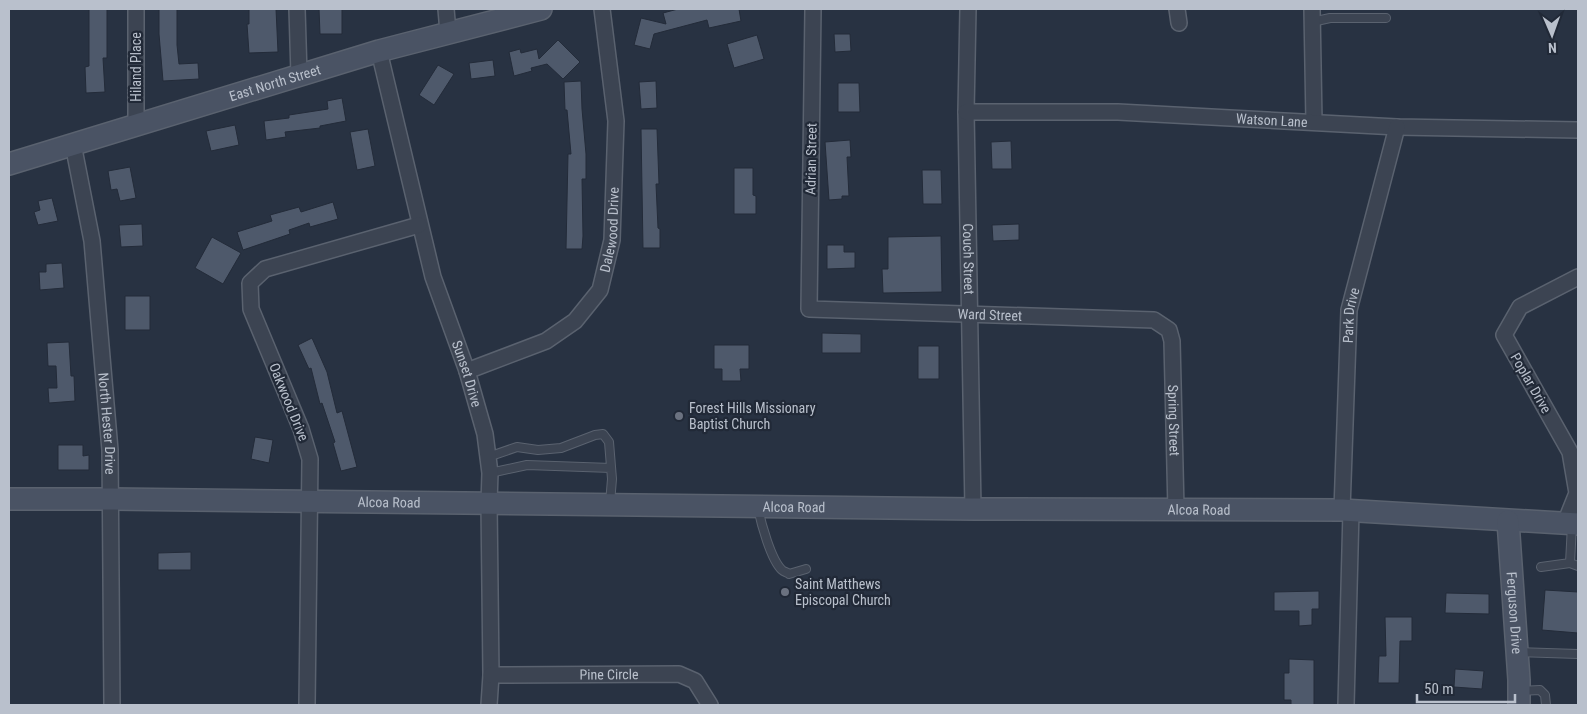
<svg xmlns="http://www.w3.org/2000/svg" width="1587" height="714" viewBox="0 0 1587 714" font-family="'Roboto Condensed',sans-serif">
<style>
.building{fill:#4e596b;stroke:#232b39}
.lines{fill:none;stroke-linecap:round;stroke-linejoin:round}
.lane-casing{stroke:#5a626f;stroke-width:10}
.street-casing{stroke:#5a626f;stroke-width:18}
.secondary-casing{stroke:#5a626f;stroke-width:24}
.lane{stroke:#3c4452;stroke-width:8}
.street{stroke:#3c4452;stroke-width:15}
.secondary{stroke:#4a5364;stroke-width:21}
.worship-dot{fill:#6b7280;stroke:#212937;stroke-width:2}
.labels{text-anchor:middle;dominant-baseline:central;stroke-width:4.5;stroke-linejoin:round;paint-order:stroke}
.street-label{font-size:14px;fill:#b9c0cc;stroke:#212937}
.poi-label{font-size:14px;fill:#b9c0cc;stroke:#212937;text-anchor:start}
</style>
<rect width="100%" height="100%" fill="#283242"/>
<path class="building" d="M89 9H107V58H103L105 92 86 93 85 67 89 66Z
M159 9H177V45L179 64 198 63 199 79 163 81 159 34Z
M249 9H276L278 52 249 53 247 24H249Z
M319 9H342V34H320Z
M678 9H739L741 21 709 28 707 20 654 34 650 49 634 45 641 18 666 24 663 13Z
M834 34H850L851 51 835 52Z
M757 35 764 59 734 68 727 44Z
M558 40 580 62 563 79 547 64 531 68 532 71 514 76 509 52 520 49 521 53 537 49 539 59Z
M493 60 495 76 471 79 469 63Z
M438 65 454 74 434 105 419 95Z
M581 81 582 109 586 154V179H582L583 236 582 249H566L568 154H571L567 110H565L564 82Z
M656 81 657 108 641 109 639 82Z
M838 83H859L860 112H838Z
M342 98 346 121 320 126V128L285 132 286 137 266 140 264 121 289 118V115L328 109 327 101Z
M235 125 239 145 211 151 206 131Z
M368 129 375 166 357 170 350 132Z
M641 129H657L659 184H656L658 228 660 229V248H643Z
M850 140 851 157H847L849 196H842V199L829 200 825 142Z
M1011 141 1012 169H992L991 142Z
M130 167 136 198 120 201 117 189 111 190 108 171Z
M734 168H753V195L756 196V214H734Z
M922 170H941L942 204H923Z
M52 198 58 221 38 225 34 212 40 210 38 201Z
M333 202 338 219 310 227 309 223 289 230 290 234 243 250 237 232 272 221 270 215 299 207 301 212Z
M142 224 143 246 121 247 119 225Z
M1019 224V240L993 241 992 225Z
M941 236 942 292 883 293 882 269H888V237Z
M212 237 241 253 223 284 195 268Z
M827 245H844V252H855V268L827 269Z
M62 263 64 288 40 290 39 272H46V264Z
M125 296H150V330H125Z
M822 333 861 334V353H822Z
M312 338 327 372 337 413 342 411 357 467 341 471 333 443 335 442 322 403 320 404 311 368 309 369 298 345Z
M69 342 71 376H74L75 401 49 403 48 388H57L56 366H48L47 343Z
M714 345H749V369H740L741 381H722V369H714Z
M918 346H939V379H918Z
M255 437 273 440 269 463 251 459Z
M58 445H83V456L89 455V470H58Z
M191 552V570H158V553Z
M1545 590 1578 592V633L1542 630Z
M1319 591V609H1312V625L1299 626V611H1274V592Z
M1446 593 1489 594V614L1445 613Z
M1385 617H1412V641H1400L1399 683H1378L1379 656H1386Z
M1289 659 1314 660V705H1291V700H1284V673H1289Z
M1455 669 1484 671 1482 689 1454 687Z"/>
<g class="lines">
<g class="lane-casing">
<path id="lane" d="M1312 22 1330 18H1386
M488 457 517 447 538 450 561 448 595 435 603 434 609 442 612 479 610 503
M490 473 527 465 611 468
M758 508C761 523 771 560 782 570 784 572 787 572 789 574L806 569
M1570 563 1572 525
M1541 567 1570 563 1578 566
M1518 652 1578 654
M1519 691 1540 690 1545 695 1546 705"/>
</g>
<g class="street-casing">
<g id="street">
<path d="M136 9V126"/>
<path d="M297 9 299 75"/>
<path d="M446 9 448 32"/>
<path id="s1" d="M813 9 809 309 1154 320 1169 330 1172 341 1176 510"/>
<path id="s2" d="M968 9 966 112 973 509"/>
<path d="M1177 9 1179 23"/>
<path d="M1312 9 1314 122"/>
<path id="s3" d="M379 51 433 277 467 371 485 434 490 473 489 503 491 675 489 705"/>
<path id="s4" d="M966 112H1118L1397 127 1578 130"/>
<path id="s5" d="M73 144 92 241 110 450 112 705"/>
<path id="s6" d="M467 371 546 341 575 321 600 290 612 240 616 121 602 9"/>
<path id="s7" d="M1342 510 1349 310 1397 127"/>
<path d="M1565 523 1577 493 1570 452 1504 335 1520 307 1578 277"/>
<path id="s8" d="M491 675 679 674 695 681 710 705"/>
<path d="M307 705 310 459 301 429 251 309 250 283 265 269 419 225"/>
<path d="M1346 705 1351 511"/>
</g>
</g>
<g class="secondary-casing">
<g id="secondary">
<path id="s9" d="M9 164 379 51 541 9"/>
<path id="s10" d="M9 499H112L973 509 1342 510 1578 524"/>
<path id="s11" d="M1508 521 1519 680V705"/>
</g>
</g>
<use href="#lane" class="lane"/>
<use href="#street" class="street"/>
<use href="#secondary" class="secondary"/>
</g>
<g class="worship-dot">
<circle cx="679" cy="416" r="5"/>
<circle cx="785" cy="592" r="5"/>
</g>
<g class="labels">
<g class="street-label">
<text transform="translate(136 67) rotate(-90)">Hiland Place</text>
<text stroke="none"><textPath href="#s9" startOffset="278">East North Street</textPath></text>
<text stroke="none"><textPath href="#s4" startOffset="306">Watson Lane</textPath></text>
<text transform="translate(811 159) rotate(-89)">Adrian Street</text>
<text stroke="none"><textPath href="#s6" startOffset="221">Dalewood Drive</textPath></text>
<text stroke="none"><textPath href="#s2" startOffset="250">Couch Street</textPath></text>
<text stroke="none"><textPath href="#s1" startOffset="481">Ward Street</textPath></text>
<text stroke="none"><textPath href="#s7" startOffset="195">Park Drive</textPath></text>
<text stroke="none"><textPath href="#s3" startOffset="335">Sunset Drive</textPath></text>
<text transform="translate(1531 383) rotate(60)">Poplar Drive</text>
<text transform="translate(289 402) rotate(68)">Oakwood Drive</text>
<text stroke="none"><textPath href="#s1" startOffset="754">Spring Street</textPath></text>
<text stroke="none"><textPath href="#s5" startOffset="282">North Hester Drive</textPath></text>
<text stroke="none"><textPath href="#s10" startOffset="380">Alcoa Road</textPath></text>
<text stroke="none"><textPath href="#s10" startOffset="785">Alcoa Road</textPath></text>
<text stroke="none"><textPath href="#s10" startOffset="1190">Alcoa Road</textPath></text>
<text stroke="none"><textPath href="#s11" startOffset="92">Ferguson Drive</textPath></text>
<text stroke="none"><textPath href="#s8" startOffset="118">Pine Circle</textPath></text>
</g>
<g class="poi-label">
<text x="689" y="408">Forest Hills Missionary<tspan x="689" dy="16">Baptist Church</tspan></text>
<text x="795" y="584">Saint Matthews<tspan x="795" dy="16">Episcopal Church</tspan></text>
</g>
</g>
<rect width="1587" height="714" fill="none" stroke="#b9c0cc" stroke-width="20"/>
<g transform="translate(1552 35) rotate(178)" stroke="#212937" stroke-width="4" paint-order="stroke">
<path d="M0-4L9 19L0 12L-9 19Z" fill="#b9c0cc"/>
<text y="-8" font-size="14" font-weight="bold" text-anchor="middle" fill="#b9c0cc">N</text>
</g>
<path d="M1417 694v8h98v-8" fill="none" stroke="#b9c0cc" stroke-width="2.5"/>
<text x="1424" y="694" font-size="15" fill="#b9c0cc" stroke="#212937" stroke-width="4" paint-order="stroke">50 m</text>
</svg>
